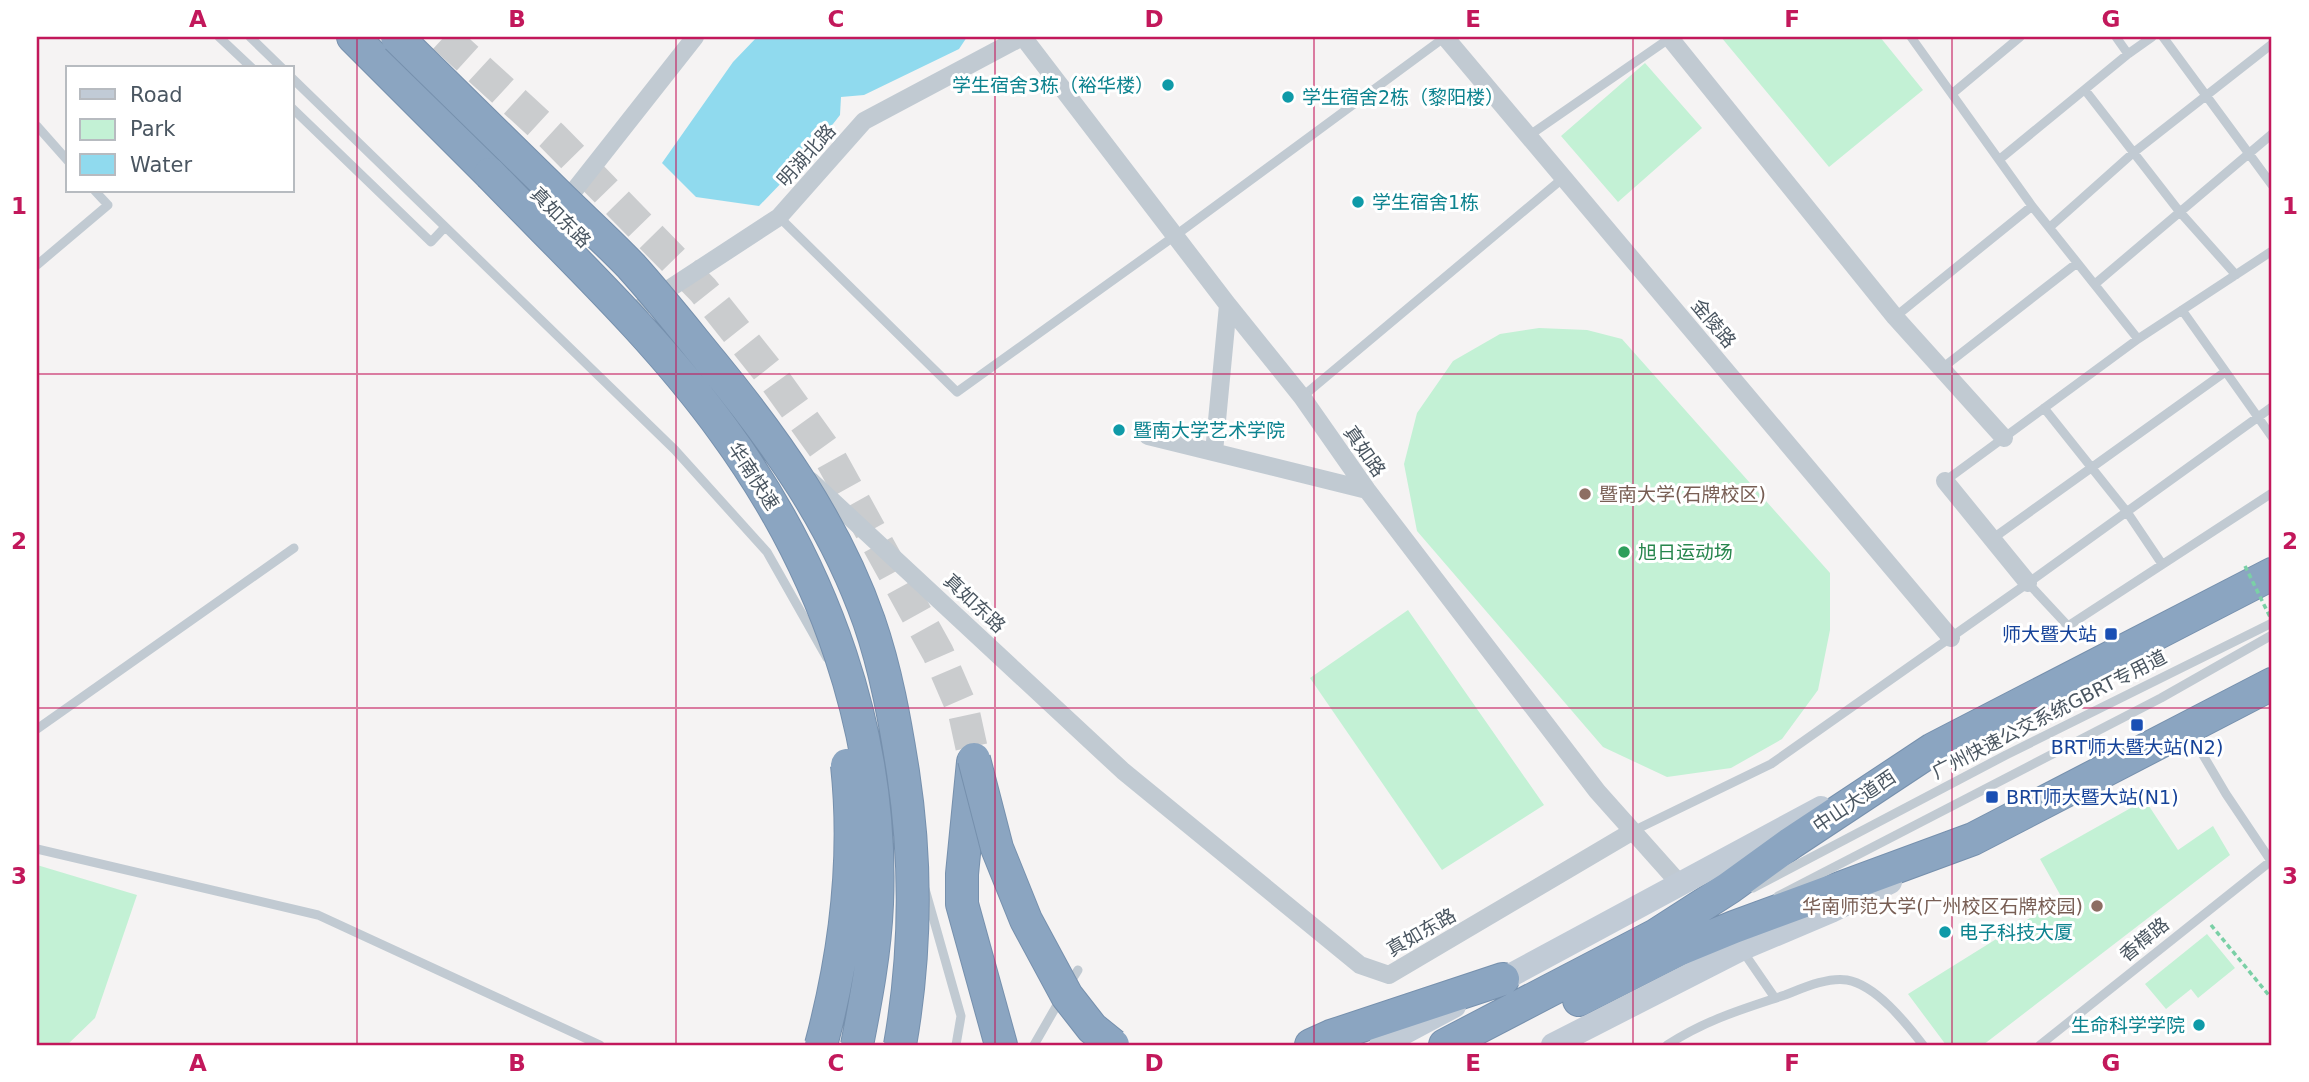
<svg xmlns="http://www.w3.org/2000/svg" width="2309" height="1082" viewBox="0 0 2309 1082" font-family="'DejaVu Sans','Noto Sans SC',sans-serif">
<style>
.green{fill:#c3f1d5}
.water{fill:#90daee}
.lines{fill:none;stroke-linecap:round;stroke-linejoin:round}
.highway-tunnel{stroke:#caccce;stroke-width:32;stroke-dasharray:32 16;stroke-linecap:butt}
.highway-casing{stroke:#7690ad;stroke-width:34}
.path{stroke:#7ad0a6;stroke-width:3.5;stroke-dasharray:5 3.5;stroke-linecap:butt}
.lane{stroke:#c1cad2;stroke-width:9}
.street{stroke:#c1cad2;stroke-width:18}
.secondary{stroke:#c1cbd6;stroke-width:24}
.highway{stroke:#8ba5c1;stroke-width:32}
.highway-bridge-casing{stroke:#7690ad;stroke-width:34;stroke-linecap:butt}
.path-bridge{stroke:#7ad0a6;stroke-width:3.5;stroke-dasharray:5 3.5;stroke-linecap:butt}
.highway-bridge{stroke:#8ba5c1;stroke-width:32}
.grid{fill:none;stroke:#c2185b;stroke-width:2;stroke-opacity:0.55}
.culture-dot{fill:#0f9aa8;stroke:#fff;stroke-width:2.5}
.education-dot{fill:#8d6e63;stroke:#fff;stroke-width:2.5}
.leisure-dot{fill:#2e9e5b;stroke:#fff;stroke-width:2.5}
.transit-dot{fill:#1a4fb4;stroke:#fff;stroke-width:2.5}
.labels{text-anchor:middle;dominant-baseline:central;stroke-width:6;stroke-linejoin:round;paint-order:stroke}
.culture-label{font-size:19px;fill:#0d838f;stroke:#fff;text-anchor:start}
.street-label{font-size:19px;fill:#4a5661;stroke:#fff}
.education-label{font-size:19px;fill:#785e54;stroke:#fff;text-anchor:start}
.leisure-label{font-size:19px;fill:#27864d;stroke:#fff;text-anchor:start}
.transit-label{font-size:19px;fill:#164399;stroke:#fff;text-anchor:end}
.neatline{fill:none;stroke:#c2185b;stroke-width:2.5}
.grid-label{font-size:23px;text-anchor:middle;font-weight:bold;fill:#c2185b}
</style>
<rect width="100%" height="100%" fill="#f5f3f3"/>
<path class="green" d="M1721 37H1880L1923 90 1829 167Z
M1645 63 1702 128 1618 202 1561 136Z
M1539 328 1587 330 1622 339 1830 573V630L1818 690 1782 739 1731 768 1667 777 1603 747 1417 531 1404 464 1417 413 1453 361 1500 334Z
M1408 610 1544 805 1442 870 1310 678Z
M2145 800 2178 850 2213 826 2230 855 1983 1045H1946L1908 994 2062 898 2040 859Z
M37 865 137 895 95 1018 67 1045H37Z
M2207 934 2235 968 2198 998 2191 989 2166 1009 2145 984Z"/>
<path class="water" d="M757 37H967L959 49 864 95 841 97 840 115 812 151 759 206 696 197 662 163 733 62Z"/>
<g class="lines">
<path class="highway-tunnel" d="M444 37 552 136 703 290 774 379 828 454 938 653 964 713 974 759"/>
<g class="highway-casing">
<path id="highway" d="M353 37 490 174
M973 762 962 874V904L1001 1045
M1579 1000 1678 950 1734 927 1973 839 2272 684
M1311 1045 1331 1036 1503 979
M1445 1045 1656 935 1729 888 1791 843 1933 749 2272 574"/>
</g>
<path class="path" d="M2211 925 2272 999"/>
<path class="lane" d="M219 37 252 68
M250 37 282 68
M1911 37 2032 206 2138 339
M2116 37 2128 54
M2163 37 2272 185
M292 78 675 450 767 552 827 658
M2085 90 2179 211 2236 275
M1953 93 2020 37
M292 108 431 242 445 227
M37 126 68 161
M1527 137 1670 38
M2000 159 2128 54 2152 37
M779 217 957 392 1176 235 1445 37
M2050 227 2133 153 2272 44
M37 265 108 205 95 191
M2095 284 2272 134
M2182 310 2272 437
M1895 317 2032 206
M1941 369 2077 263
M1302 397 1562 179
M2044 408 2127 512 2162 564
M1945 481 2138 339 2272 251
M1992 539 2225 372
M2028 583 2272 407
M37 729 294 548
M876 747 890 779
M1633 831 1771 764 2028 583 2068 626 2272 493
M37 849 318 915 600 1045
M1753 888 2006 755 2272 623
M925 889 961 1016 956 1045
M1778 896 2161 698 2272 635
M1742 950 1775 998
M1068 986 1078 970
M1034 1045 1061 998
M1667 1045C1708 1019 1740 1010 1785 995 1803 988 1827 977 1847 980 1876 985 1906 1023 1923 1045
M2040 1045 2271 861 2226 794 2190 733"/>
<path class="street" d="M1023 37 1228 305 1302 397 1367 490 1597 791 1679 883
M1445 37 1951 638
M1669 37 1895 317 2004 438
M543 230 695 37
M629 315 779 217 864 121 1022 37
M1148 436 1367 490
M1214 452 1228 305
M811 481 1123 771 1360 965 1389 975 1633 831
M1945 481 2028 583"/>
<path class="secondary" d="M1489 987 1821 808
M1381 1045 1454 1006
M1553 1045 1741 949 1831 911 1890 882"/>
<use href="#highway" class="highway"/>
<g class="highway-bridge-casing">
<path id="highway-bridge" d="M397 37C448 87 499 137 550 187 577 214 605 239 631 266 659 297 685 330 712 363 776 441 835 524 869 621 886 670 895 721 903 772 917 864 916 954 900 1045
M490 174C570 257 656 337 724 431 824 568 884 734 877 904 875 952 866 999 857 1045
M974 759 997 848 1026 920 1067 996 1092 1028 1113 1045
M821 1045C845 955 857 858 847 765"/>
</g>
<path class="path-bridge" d="M2245 566 2272 621"/>
<use href="#highway-bridge" class="highway-bridge"/>
</g>
<path class="grid" d="M357 37V1045M676 37V1045M995 37V1045M1314 37V1045M1633 37V1045M1952 37V1045M37 374H2272M37 708H2272"/>
<g class="culture-dot">
<circle cx="1168" cy="85" r="7"/>
<circle cx="1288" cy="97" r="7"/>
<circle cx="1358" cy="202" r="7"/>
<circle cx="1119" cy="430" r="7"/>
<circle cx="1945" cy="932" r="7"/>
<circle cx="2199" cy="1025" r="7"/>
</g>
<g class="education-dot">
<circle cx="1585" cy="494" r="7"/>
<circle cx="2097" cy="906" r="7"/>
</g>
<circle class="leisure-dot" cx="1624" cy="552" r="7"/>
<g class="transit-dot">
<rect x="2104" y="627" width="14" height="14" rx="3.5"/>
<rect x="2130" y="718" width="14" height="14" rx="3.5"/>
<rect x="1985" y="790" width="14" height="14" rx="3.5"/>
</g>
<g class="labels">
<g class="culture-label">
<text x="1154" y="85" text-anchor="end">学生宿舍3栋（裕华楼）</text>
<text x="1302" y="97">学生宿舍2栋（黎阳楼）</text>
<text x="1372" y="202">学生宿舍1栋</text>
<text x="1133" y="430">暨南大学艺术学院</text>
<text x="1959" y="932">电子科技大厦</text>
<text x="2185" y="1025" text-anchor="end">生命科学学院</text>
</g>
<g class="street-label">
<text transform="translate(806 155) rotate(-48)">明湖北路</text>
<text transform="translate(561 217) rotate(45)">真如东路</text>
<text transform="translate(1714 323) rotate(50)">金陵路</text>
<text transform="translate(1365 451) rotate(55)">真如路</text>
<text transform="translate(754 476) rotate(57)">华南快速</text>
<text transform="translate(975 603) rotate(43)">真如东路</text>
<text transform="translate(2049 714) rotate(-27)">广州快速公交系统GBRT专用道</text>
<text transform="translate(1854 801) rotate(-34)">中山大道西</text>
<text transform="translate(1421 932) rotate(-30)">真如东路</text>
<text transform="translate(2144 939) rotate(-39)">香樟路</text>
</g>
<g class="education-label">
<text x="1599" y="494">暨南大学(石牌校区)</text>
<text x="2083" y="906" text-anchor="end">华南师范大学(广州校区石牌校园)</text>
</g>
<g class="leisure-label">
<text x="1638" y="552">旭日运动场</text>
</g>
<g class="transit-label">
<text x="2097" y="634">师大暨大站</text>
<text x="2137" y="747" text-anchor="middle">BRT师大暨大站(N2)</text>
<text x="2006" y="797" text-anchor="start">BRT师大暨大站(N1)</text>
</g>
</g>
<rect width="2309" height="1082" fill="none" stroke="#ffffff" stroke-width="77"/>
<rect x="66" y="66" width="228" height="126" fill="#ffffff" stroke="#b7bbc0" stroke-width="2"/>
<rect x="80" y="89" width="35" height="10" fill="#c1cbd6" stroke="#b7bbc0" stroke-width="2"/>
<text x="130" y="102" font-size="21" fill="#4a5661">Road</text>
<rect x="80" y="119" width="35" height="21" fill="#c3f1d5" stroke="#b7bbc0" stroke-width="2"/>
<text x="130" y="136" font-size="21" fill="#4a5661">Park</text>
<rect x="80" y="154" width="35" height="21" fill="#90daee" stroke="#b7bbc0" stroke-width="2"/>
<text x="130" y="172" font-size="21" fill="#4a5661">Water</text>
<rect x="38" y="38" width="2232" height="1006" class="neatline"/>
<g class="grid-label">
<text x="198" y="27">A</text>
<text x="517" y="27">B</text>
<text x="836" y="27">C</text>
<text x="1154" y="27">D</text>
<text x="1473" y="27">E</text>
<text x="1792" y="27">F</text>
<text x="2111" y="27">G</text>
<text x="19" y="214">1</text>
<text x="2290" y="214">1</text>
<text x="19" y="549">2</text>
<text x="2290" y="549">2</text>
<text x="19" y="884">3</text>
<text x="2290" y="884">3</text>
<text x="198" y="1071">A</text>
<text x="517" y="1071">B</text>
<text x="836" y="1071">C</text>
<text x="1154" y="1071">D</text>
<text x="1473" y="1071">E</text>
<text x="1792" y="1071">F</text>
<text x="2111" y="1071">G</text>
</g>
</svg>
